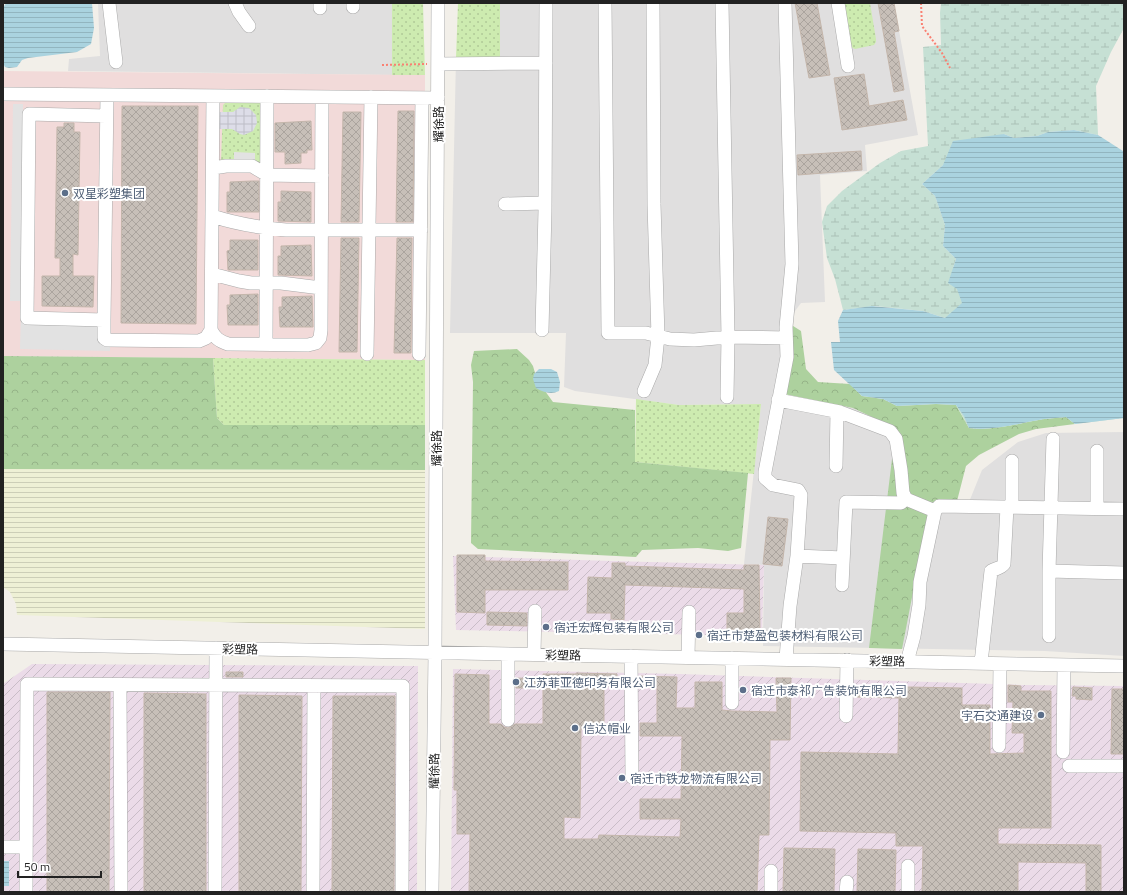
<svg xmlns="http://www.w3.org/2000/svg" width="1127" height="895" viewBox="0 0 1127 895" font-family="'Titillium Web','Noto Sans SC',sans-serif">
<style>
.residential{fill:#e0dfdf}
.commercial{fill:#f2dad9}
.industrial{fill:url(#industrial-furrows)}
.farmland{fill:url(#farmland-rules)}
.grass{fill:url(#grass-dots)}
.forest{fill:url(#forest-crowns)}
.wetland{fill:url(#wetland-marsh)}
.parking{fill:#e2e2e2}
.plaza{fill:url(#plaza-grid)}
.water{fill:url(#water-rules)}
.building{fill:url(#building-cross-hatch);stroke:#c4b6ab}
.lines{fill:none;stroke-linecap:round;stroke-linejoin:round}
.minor-casing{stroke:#a9a9a9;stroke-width:14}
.path{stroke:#fa8072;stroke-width:2;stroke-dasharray:2 2;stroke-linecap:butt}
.minor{stroke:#fff;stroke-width:13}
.service-dot{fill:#5c6f8a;stroke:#fff;stroke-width:1.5}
.labels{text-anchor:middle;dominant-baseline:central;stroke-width:4;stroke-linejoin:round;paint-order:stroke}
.street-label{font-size:12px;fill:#222;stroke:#fff}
.service-label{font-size:12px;fill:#4e5e75;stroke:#fff;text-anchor:start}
</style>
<defs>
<pattern id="industrial-furrows" width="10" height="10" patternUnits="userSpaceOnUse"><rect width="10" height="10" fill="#ebdbe8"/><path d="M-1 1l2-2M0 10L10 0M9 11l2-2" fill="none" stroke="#c9bcc7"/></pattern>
<pattern id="farmland-rules" width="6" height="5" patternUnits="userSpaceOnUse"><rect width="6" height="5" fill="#eef0d5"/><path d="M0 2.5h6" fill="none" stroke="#ccceb7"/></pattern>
<pattern id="grass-dots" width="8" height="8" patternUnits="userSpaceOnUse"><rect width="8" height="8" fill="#cdebb0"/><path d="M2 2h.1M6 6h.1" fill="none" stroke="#b0c997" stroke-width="1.8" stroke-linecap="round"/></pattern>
<pattern id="forest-crowns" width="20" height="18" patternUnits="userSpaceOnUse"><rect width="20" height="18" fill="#add19e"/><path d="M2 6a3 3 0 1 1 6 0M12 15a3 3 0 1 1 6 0" fill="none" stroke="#95b388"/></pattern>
<pattern id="wetland-marsh" width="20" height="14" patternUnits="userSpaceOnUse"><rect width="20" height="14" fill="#c6e0d4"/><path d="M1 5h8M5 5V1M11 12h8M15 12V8" fill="none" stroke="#aac0b6"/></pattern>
<pattern id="plaza-grid" width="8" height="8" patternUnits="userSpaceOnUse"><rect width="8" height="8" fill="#dddde8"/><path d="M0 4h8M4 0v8" fill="none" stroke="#bdbdc7"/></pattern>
<pattern id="water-rules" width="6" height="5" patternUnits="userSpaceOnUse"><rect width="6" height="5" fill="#aad3df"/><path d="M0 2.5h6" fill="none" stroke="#92b5bf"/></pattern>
<pattern id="building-cross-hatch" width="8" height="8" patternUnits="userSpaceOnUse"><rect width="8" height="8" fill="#c7bfb8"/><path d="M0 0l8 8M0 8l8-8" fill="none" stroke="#aba49e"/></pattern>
</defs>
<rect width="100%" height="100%" fill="#f2efe9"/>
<path class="residential" d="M98 3H392V75L68 71 69 59 100 56Z
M500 3H894L918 135 865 145 867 171 820 175 825 302 801 303 795 311 790 324 784 394 853 408 904 432 910 497 969 502 982 470 1018 442 1046 433 1124 432V656L1045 651 763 646 764 565 744 564 761 404 679 405 575 391 564 387 566 333H450L456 58H500Z"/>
<path class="commercial" d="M3 71 425 75V360L3 356Z"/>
<path class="industrial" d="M453 556 612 561 764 565 762 636 456 630Z
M32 664 418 666 417 892H3V684Z
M453 669 680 674 1023 685 1124 686V892H451Z"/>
<path class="farmland" d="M3 469 425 470V629L17 615 16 604 10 592 3 587Z"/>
<path class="grass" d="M392 3H423L425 75H392Z
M458 3H500V58H456Z
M844 3H870L876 39V42L874 45 855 49 851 47Z
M262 102 261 162H221L223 105 225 103Z
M213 358 425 360V425H224L217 418Z
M636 399 679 405 761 404 754 474 635 462Z"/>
<path class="forest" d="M790 324 801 331 806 369 818 382 850 384 862 396 883 399 897 406 936 404 956 405 969 428C995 431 1019 423 1044 419 1051 418 1059 418 1066 417L1075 424 1036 429 1019 434 979 455 966 466 957 501H936L919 561 902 649 869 648 892 459 893 427 853 408 784 394Z
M517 349 529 360 533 366 537 380 553 402 635 410V462L748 473 741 548 728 551 698 548 642 550 636 557 478 549 471 543 473 382 471 365 474 351Z
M3 356 213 358 217 418 224 425H425V470L3 469Z"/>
<path class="wetland" d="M941 3H1124V28L1111 52 1096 86 1098 135 1074 130 1048 132 1037 136 1014 138 1004 134 943 165 922 184 935 196 945 225 943 246 956 259 953 268 1124 418 1075 424 1066 417C1059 418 1051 418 1044 419 1019 423 995 431 969 428L956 405 945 318 923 311 875 306 843 310 835 279 827 258 822 222 827 206 842 191 880 163 901 151 928 146 923 47 941 45 940 13Z"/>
<path class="parking" d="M13 104H23L21 301H10Z
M234 152 255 153V163L234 162Z
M21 312 111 314 110 351 20 349Z"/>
<path class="plaza" d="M240 107 249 108 256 115 257 123 253 131 244 135 240 134 232 129H213V112H233Z"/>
<path class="water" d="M6 3H92L94 28 91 44 77 52 28 58 22 60 17 67 9 68 5 67 3 63V8Z
M1074 130 1098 135 1123 151 1124 157V418L1075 424 1066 417C1059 418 1051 418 1044 419 1019 423 995 431 969 428L964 416 956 405 936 404 897 406 883 399 862 396 834 370 831 342H840L838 321 843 310 872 306 923 311 945 318 962 303 957 289 948 283 956 259 943 246 945 225 935 196 922 184 943 165 953 141 1004 134 1014 138 1037 136 1048 132Z
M539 369H551L557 372 560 382 559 391C551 395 543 392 536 388L533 379 534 374Z
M3 861H9V886H3Z"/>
<path class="building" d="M795 3H817L830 75 809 78Z
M878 3H894L899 31 894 32 904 90 894 92Z
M864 74 869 106 903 100 907 120 842 130 834 78Z
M122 106H198L196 324 121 323Z
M398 111H414L413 222H396Z
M343 112H361L359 222H341Z
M311 121 312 150H307V153H301V163L285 164V152H275V123Z
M64 123H74V132H80L78 255 73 254V276H94L93 307 42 306V276H60V258H55L57 127H64Z
M861 151 862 170 798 175 797 155Z
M252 181H259V212H227V192H230V182Z
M281 191 311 192V222L278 221V202H281Z
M341 238H359L357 352H339Z
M397 238H412L411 353H394Z
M230 240H258V270H228L227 251 230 250Z
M311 245 312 276 278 275V256H281V246Z
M258 294V325H228L227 305H230V295Z
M312 296 313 327H280L279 307H282V297Z
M768 517 788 519 782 566 763 564Z
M457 555H485V561L568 562V590H485V613L457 612Z
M612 563H625V566L744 570V565H759L760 630H727V613H744V589L625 585 624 620 611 619V613H587L588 577 612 578Z
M487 612 527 613V626L487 625Z
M226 672H243V677H226Z
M576 673 617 674V686H604V729H581L580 818 564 817V839H598L599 835 680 837 681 819H640V799H681L682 736H640V723H657V686H640V676L677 677 676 708H695V682H722V710L732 711 777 712 776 678H791L790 740H770L769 835H759L757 892H469L470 834H457V790H454L455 674 489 675V724H501L504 727 508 728 515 724H543V688H516V678L543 679V674H576Z
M1008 685 1021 686V691H1051V828H998V844L1101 845V892H1086V863L1018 862V892H922L923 846H896V833L800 831 801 752 898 754 899 698 854 697 855 686 962 688V705H990V754L1024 753V733H1012L1013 702H1008Z
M1073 687 1092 688V700L1076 699V696H1072Z
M1112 689H1124V754H1111Z
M47 692H110L109 892H47Z
M144 693 206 694V892H144Z
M239 695 302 696 301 892H239Z
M333 696H395L394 892H332Z
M784 848 835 849 834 892H783Z
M858 849 896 850 895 892H857Z"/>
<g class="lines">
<g class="minor-casing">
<path id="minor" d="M109 3 116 62
M235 3 239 12 249 26
M320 3V8
M353 3V7
M605 3 608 333H646L670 339 694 340 728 337 786 338
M722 3 728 337 727 397
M785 3 792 264 786 327 787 357 765 472V478L773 485 798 490 801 495 797 556 790 606 786 659
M838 3 848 66
M438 64 546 63
M3 94 438 98
M213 96 211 330C215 338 219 341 228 344L308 345 316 343 320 338 321 330 322 97
M106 116 29 114 27 318 104 320 107 95
M213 168 226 166H252L267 175 322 176
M505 204 545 203
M212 216C237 224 261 228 286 230H421
M212 274 239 281 251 283H281L321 288
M104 320V338L107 340 199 341 206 338 211 330
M542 330 545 210 546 3
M266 344 267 96
M367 354 371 97
M419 354 422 98
M644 391 655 365 658 336 654 204 653 3
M778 400 840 412 890 431 896 439 901 470 903 493 906 499 935 511
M1097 451V508
M1012 461V507
M836 466 837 412
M797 556 843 558
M1049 571 1124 573
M842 585 846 502 901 503 906 499
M1049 636V571L1053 439
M3 644 1124 666
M534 654 535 611
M631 656 632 777
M688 657 689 612
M907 662 914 636 919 605 920 582 935 511 939 506 1124 509
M981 663 991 571C996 568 1000 569 1004 564L1007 507
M120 685 121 892
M732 703V658
M846 716 847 660
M508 720V654
M999 746 1000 664
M1063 752 1064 665
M1069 766H1124
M3 847H26
M26 892 27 684 403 686 402 892
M215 892 216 648
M313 892 314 686
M432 892 435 653 438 3
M771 892V871
M846 892 847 882
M908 892V866"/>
</g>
<path class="path" d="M921 3 922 26 942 53 950 68
M382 65 427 64"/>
<use href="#minor" class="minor"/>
</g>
<g class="service-dot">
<circle cx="65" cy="193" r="4"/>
<circle cx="546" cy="627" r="4"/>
<circle cx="699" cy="635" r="4"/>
<circle cx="516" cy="682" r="4"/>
<circle cx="743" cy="690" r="4"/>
<circle cx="1041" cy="715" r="4"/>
<circle cx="575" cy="728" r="4"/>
<circle cx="622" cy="778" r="4"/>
</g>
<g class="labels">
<g class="street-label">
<text transform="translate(438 124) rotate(-90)">耀徐路</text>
<text transform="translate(436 448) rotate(-90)">耀徐路</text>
<text transform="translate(240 649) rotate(1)">彩塑路</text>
<text transform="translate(563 655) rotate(1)">彩塑路</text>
<text transform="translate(887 661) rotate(1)">彩塑路</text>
<text transform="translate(434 771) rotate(-89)">耀徐路</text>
</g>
<g class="service-label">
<text x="73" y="193">双星彩塑集团</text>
<text x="554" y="627">宿迁宏辉包装有限公司</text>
<text x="707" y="635">宿迁市楚盈包装材料有限公司</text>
<text x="524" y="682">江苏菲亚德印务有限公司</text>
<text x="751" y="690">宿迁市泰祁广告装饰有限公司</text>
<text x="1033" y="715" text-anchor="end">宇石交通建设</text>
<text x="583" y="728">信达帽业</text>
<text x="630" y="778">宿迁市铁龙物流有限公司</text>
</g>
</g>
<rect width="1127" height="895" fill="none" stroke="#222222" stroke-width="8"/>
<path d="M18 871v6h83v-6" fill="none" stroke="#222222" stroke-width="2"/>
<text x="24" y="871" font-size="12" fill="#222222" stroke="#ffffff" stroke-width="3" paint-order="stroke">50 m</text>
</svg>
